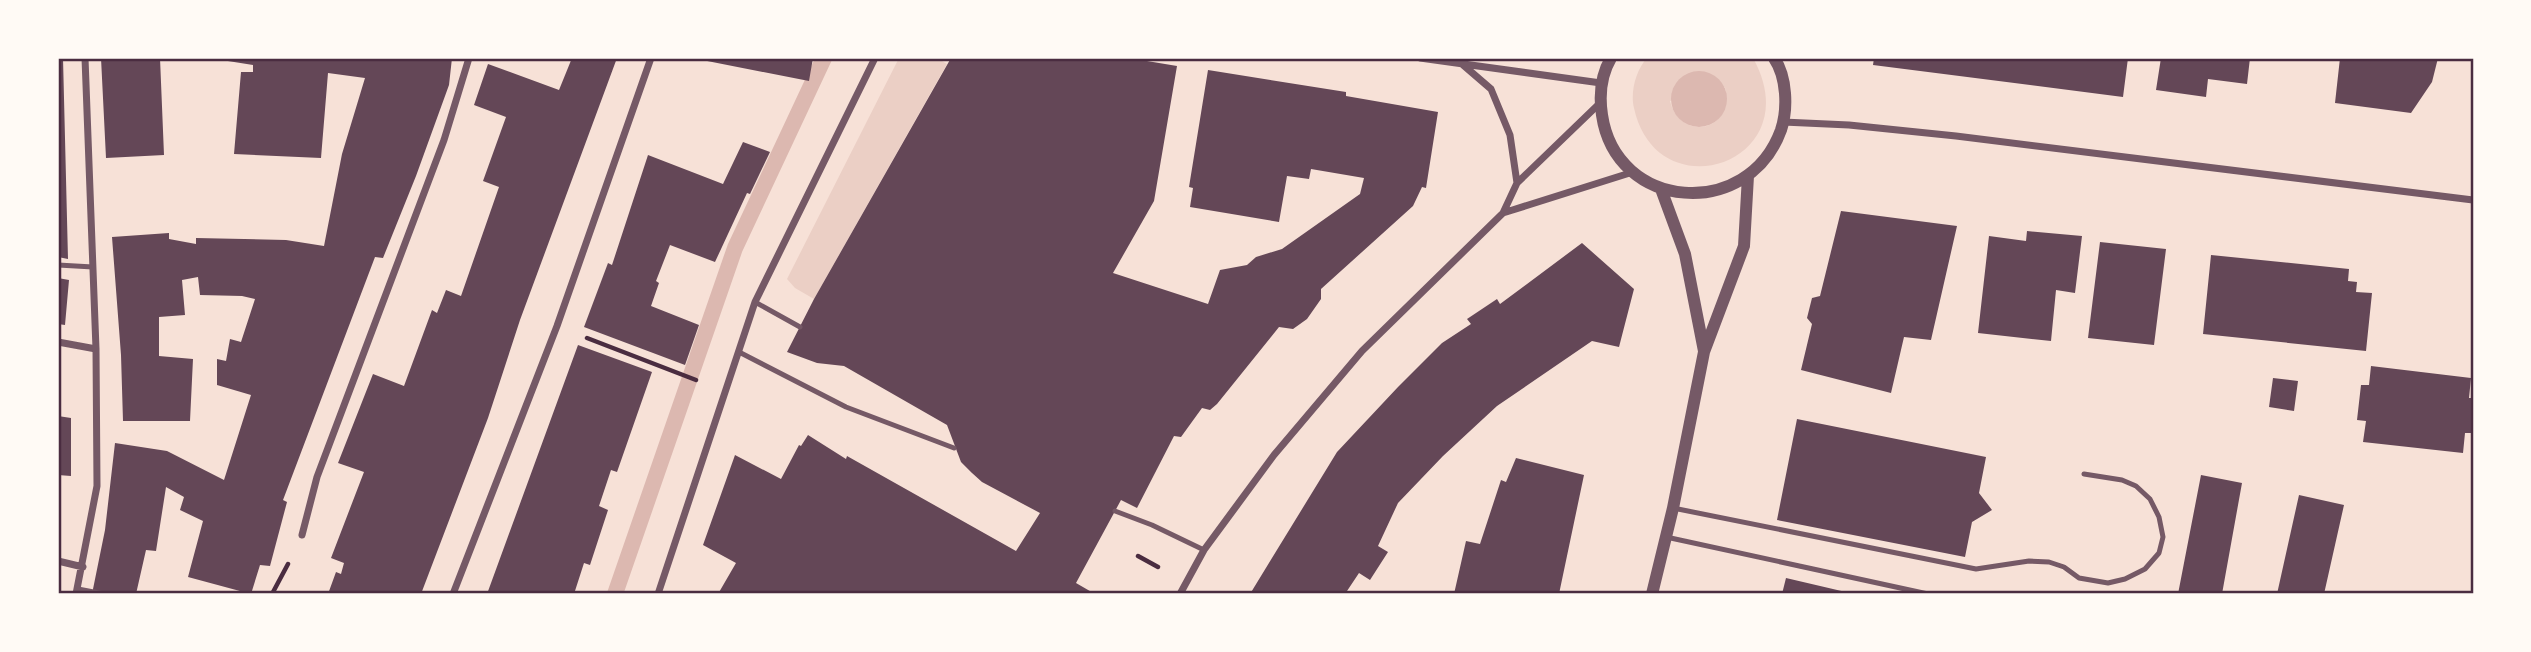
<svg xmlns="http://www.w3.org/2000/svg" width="2531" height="652" viewBox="0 0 2531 652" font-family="Jost,sans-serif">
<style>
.green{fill:#ebcfc5;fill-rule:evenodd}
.water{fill:#dcb8b0}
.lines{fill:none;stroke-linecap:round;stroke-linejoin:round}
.stream{stroke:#dcb8b0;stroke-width:16}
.building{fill:#644757}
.path{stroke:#4a2c40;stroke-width:4.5}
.service{stroke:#755966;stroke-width:5}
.minor{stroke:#755966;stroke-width:7}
.tertiary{stroke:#755966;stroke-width:12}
.neatline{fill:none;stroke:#4a2c40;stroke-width:2.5}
</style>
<rect width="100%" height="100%" fill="#f7e1d7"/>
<path class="green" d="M899 58H937L947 64 814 299 795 288 787 279Z
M1647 58H1753C1811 162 1657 214 1634 108 1630 92 1636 70 1647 58ZM1725 87C1735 131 1681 143 1670 101Z"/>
<path class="water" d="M1671 99a28 28 0 1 1 56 0a28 28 0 1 1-56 0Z"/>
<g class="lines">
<path class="stream" d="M615 594 735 248 824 58"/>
</g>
<path class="building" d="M58 58H63L68 259 58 257Z
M101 58H160L164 155 106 158Z
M209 58H452L449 85 416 176 383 258 375 257 283 500 287 502 270 566 260 565 251 594 188 577 203 521 180 510 184 497 166 487 156 551 146 550 136 594H92L105 530 115 443 167 451 224 480 251 395 217 385V359L226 361 230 339 241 342 255 299 242 296 200 295 198 277 182 280 185 315 159 317V356L193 359 190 421H123L121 355 112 237 169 233V239L196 244V238L286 240 324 246 342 154 365 78 328 73 321 158 234 154 241 72H253V65Z
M572 58H617L520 320 488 418 421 594H328L336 572 341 574 344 563 331 558 364 472 338 463 373 374 404 386 432 310 437 313 446 290 461 296 499 187 483 181 506 117 474 105 488 64 559 90Z
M692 58H813L809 81Z
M951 58H1129L1177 66 1154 201 1113 273 1208 304 1220 270 1247 265 1256 257 1282 249 1360 194 1364 178 1311 169 1309 179 1287 176 1279 222 1190 207 1193 188 1189 187 1208 70 1346 92V96L1438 112 1426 188 1422 187 1413 206 1321 289V299L1307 319 1293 329 1279 327 1217 404 1210 410 1202 408 1181 437 1174 436 1137 508 1121 500 1076 583 1095 594H718L736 563 703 545 735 455 781 479 799 445 801 446 808 435 846 459 847 456 1016 551 1040 513 982 482 972 473 961 462 947 425 844 366 817 363 787 352 814 299Z
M1874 58H2128L2123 97 1873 65Z
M2161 58H2250L2247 84 2208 79 2206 97 2156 90Z
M2340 58H2438L2432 82 2411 113 2335 103Z
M743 142 770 152 750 194 747 193 715 262 670 245 656 281 659 283 651 306 699 325 685 365 584 327 608 263 612 265 648 155 723 184Z
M1841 211 1957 226 1931 340 1904 337 1891 393 1801 370 1812 324 1807 318 1812 298 1820 296Z
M2027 231 2082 236 2075 293 2056 290 2051 341 1978 333 1989 236 2026 241Z
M2100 242 2166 249 2154 345 2088 338Z
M1582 243 1634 289 1619 347 1592 341 1497 406 1443 456 1398 503 1378 546 1388 552 1370 580 1359 573 1345 594H1250L1337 452 1398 387 1442 343 1471 324 1467 319 1497 299 1500 304Z
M2211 255 2349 269 2348 281 2357 282 2356 292 2372 293 2366 351 2203 334Z
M58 278 69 280 65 325 58 324Z
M578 345 652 372 617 472 611 470 599 506 608 510 590 565 584 563 574 594H487Z
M2371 366 2471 378 2469 398H2473V433H2465L2463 453 2363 442 2366 421 2357 420 2361 385H2369Z
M2273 378 2298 381 2294 411 2269 407Z
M58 416 71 418V476L58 475Z
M1797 419 1986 457 1979 493 1992 510 1972 522 1965 557 1777 520Z
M1516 458 1584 475 1559 594H1454L1466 541 1480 544 1501 480 1506 482Z
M2201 475 2242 483 2222 594H2178Z
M2299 495 2344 505 2324 594H2277Z
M1786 578 1850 593V594H1782Z"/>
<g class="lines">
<path class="path" d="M587 338 696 380
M1138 556 1158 567
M178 594H192
M272 594 288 564"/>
<path class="service" d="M58 265 93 267
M755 302 800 327
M739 352 846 407 954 448
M1673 508 1976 569 2029 561 2049 562 2064 567 2079 578 2108 583 2125 579 2145 569 2159 553 2163 537 2159 517 2150 499 2136 486 2122 480 2084 474
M1115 511 1152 525 1204 550
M1666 537 1928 594
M78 589 104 594"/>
<path class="minor" d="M1420 58 1601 83
M1462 64 1491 89 1510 135 1517 183
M1783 122 1849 125 1956 136 2473 200
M1503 213 1633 172
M58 342 96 349
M302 535 317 477 444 140 469 58
M58 561 83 567
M76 594 97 486 96 349 85 58
M453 594 557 326 651 58
M658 594 755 302 875 58
M1180 594 1204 550 1274 455 1362 351 1503 213 1517 183 1600 103"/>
<path class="tertiary" d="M1611 58C1601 75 1599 95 1602 115 1616 211 1748 221 1781 130 1788 109 1787 77 1774 58
M1661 189 1685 254 1704 351
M1652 594 1673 508 1704 352 1744 246 1748 176"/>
</g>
<rect width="2531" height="652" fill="none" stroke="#fffaf5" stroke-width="119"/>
<rect x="60" y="60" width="2412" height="532" class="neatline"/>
</svg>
